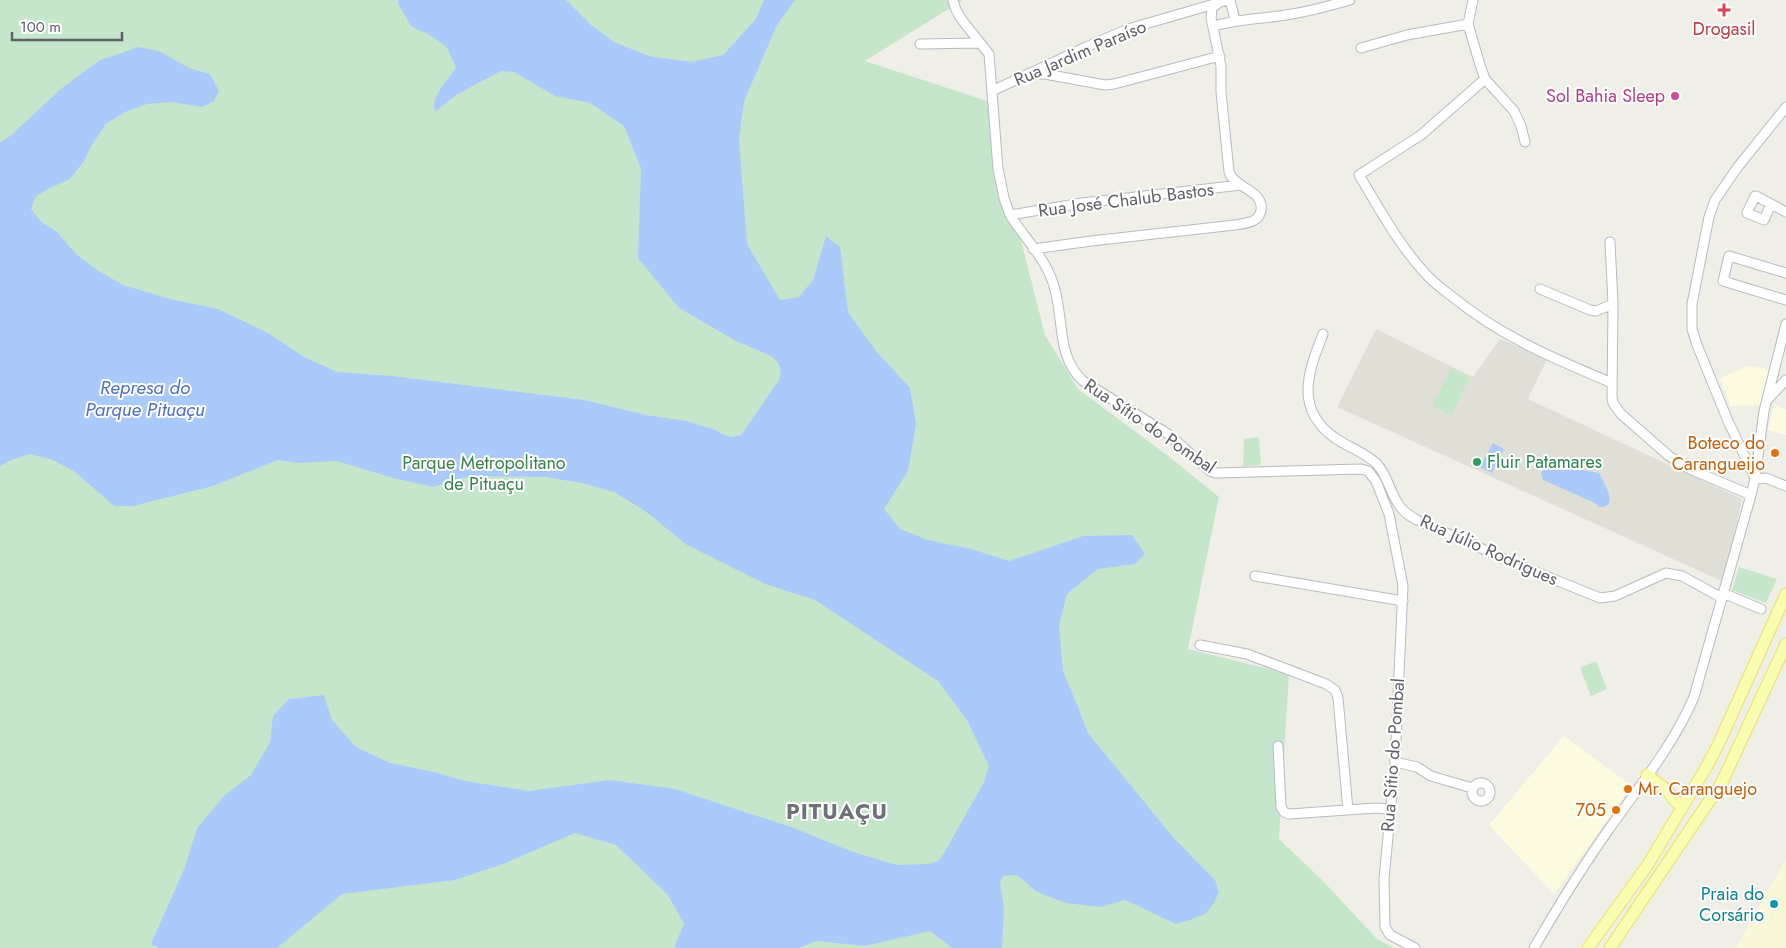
<svg xmlns="http://www.w3.org/2000/svg" width="1786" height="948" viewBox="0 0 1786 948" font-family="Jost,sans-serif">
<style>
.commercial{fill:#fdfbdf}
.education{fill:#e0dfd5}
.green{fill:#c5e6cb}
.sand{fill:#f9f8d8}
.water{fill:#abcafc}
.lines{fill:none;stroke-linecap:round;stroke-linejoin:round}
.minor-casing{stroke:#b9bac0;stroke-width:11}
.major-casing{stroke:#ecdf63;stroke-width:13}
.minor{stroke:#fff;stroke-width:9}
.major{stroke:#fafcb0;stroke-width:11}
.health-dot{fill:#e0444e;stroke:#fff;stroke-width:2}
.hotel-dot{fill:#d1479c;stroke:#fff;stroke-width:2}
.food-dot{fill:#e8710a;stroke:#fff;stroke-width:2}
.leisure-dot{fill:#2e9e5b;stroke:#fff;stroke-width:2}
.culture-dot{fill:#0f9aa8;stroke:#fff;stroke-width:2}
.labels{text-anchor:middle;dominant-baseline:central;stroke-width:4;stroke-linejoin:round;paint-order:stroke}
.health-label{font-size:18px;fill:#be3a42;stroke:#fff}
.street-label{font-size:18px;fill:#5e6066;stroke:#fff}
.hotel-label{font-size:18px;fill:#b23c85;stroke:#fff;text-anchor:end}
.food-label{font-size:18px;fill:#c56008;stroke:#fff;text-anchor:end}
.leisure-label{font-size:18px;fill:#27864d;stroke:#fff;text-anchor:start}
.park-label{font-size:18px;fill:#38834a;stroke:#fff}
.culture-label{font-size:18px;fill:#0d838f;stroke:#fff;text-anchor:end}
.water-label{font-size:19px;font-style:italic;fill:#4d70c0;stroke:#fff}
.district-label{font-size:22px;font-weight:bold;letter-spacing:1px;fill:#6f7278;stroke:#fff}
</style>
<rect width="100%" height="100%" fill="#f0efe7"/>
<path class="commercial" d="M1748 366 1771 370 1762 405 1731 406 1720 378Z
M1774 404 1786 410V435L1768 430Z
M1564 736 1632 786 1554 894 1489 825Z"/>
<path class="education" d="M1376 329 1473 377 1500 339 1547 359 1528 399 1742 499 1724 582 1337 407Z"/>
<path class="green" d="M0 0H963L865 61 990 102 996 170 1020 236 1045 335 1078 389 1167 455 1219 497 1188 649 1289 674 1279 839 1323 881 1377 939 1394 948H0Z
M1451 368 1470 377 1451 416 1432 406Z
M1259 437 1261 465 1243 466 1244 439Z
M1739 567 1777 579 1766 603 1732 590Z
M1596 661 1607 689 1591 696 1580 668Z"/>
<path class="sand" d="M1786 859V948H1736Z"/>
<path class="water" d="M398 0H566L591 25 614 42 649 56 691 62 723 55 755 20 764 0H795L777 25 744 101 739 139 747 244 780 300 799 297 813 280 826 236 840 247 848 312 876 351 910 388 916 424 908 471 884 509 900 529 928 540 971 549 1009 561 1083 536 1132 535 1145 554 1135 564 1098 569 1067 594 1059 625 1063 671 1078 707 1088 733 1172 836 1215 880 1219 892 1214 903 1205 914 1190 920 1176 924 1125 900 1100 907 1066 903 1037 892 1017 875 1003 876 1000 882 1004 909 1002 948H952L930 931 865 946 816 941 799 948H674L684 923 667 894 616 845 575 833 503 864 455 880 342 894 277 948H159L151 944 185 867 197 828 225 795 251 775 270 742 273 716 289 699 324 695 332 720 356 747 390 763 434 772 465 781 529 791 610 780 675 789 794 828 853 852 897 865 928 864 938 861 944 853 984 782 989 766 967 720 938 681 815 600 765 584 687 545 645 511 614 492 582 483 545 477 478 476 462 478 434 487 393 478 337 461 297 463 278 460 213 486 133 506H114L75 472 53 460 30 454 11 460 0 466V142L10 136 62 88 100 60 122 53 138 47 159 51 189 68 210 74 219 91 214 101 202 107 171 102 147 104 125 112 106 124 91 146 84 161 70 179 50 188 36 196 31 209 41 222 56 231 76 254 97 270 123 285 170 299 218 309 268 333 304 357 337 372 392 376 584 400 646 415 686 421 716 430 722 434 731 437 741 435 779 380 781 371 778 363 773 357 736 341 679 308 638 258 641 168 624 126 590 103 555 96 514 72 501 71 456 95 435 112C430 95 449 80 456 67L446 46 428 34 412 27 398 4Z
M1493 443 1504 449 1492 473 1480 467Z
M1544 467H1567L1599 473C1604 483 1620 508 1599 507L1595 503 1543 480 1541 473Z"/>
<g class="lines">
<g class="minor-casing">
<path id="minor" d="M953 0 956 10 962 20 989 54 998 169 1004 198 1010 215C1024 237 1045 258 1053 283 1065 317 1055 355 1083 381L1168 434 1210 471 1216 473 1361 469 1368 471 1376 481 1389 514 1403 586 1395 762 1384 879 1385 927 1390 935 1415 948
M1230 0 1235 20
M1473 0 1468 24 1480 65 1485 79 1514 111 1521 126 1525 142
M1214 26C1237 19 1261 19 1286 15 1308 12 1329 6 1350 0
M920 44 980 43
M1361 48 1407 35 1468 24
M1034 74H1045L1105 85 1114 84 1220 56
M1485 79 1421 135 1359 175C1379 208 1398 244 1425 273 1433 283 1444 290 1454 298 1502 337 1555 359 1612 383
M992 91 1086 47 1128 29 1228 0
M1771 204 1764 220 1747 213 1755 196H1756L1786 212
M1010 215 1082 203 1241 185
M1610 242 1613 304 1612 397 1613 403 1621 414 1669 456 1690 469 1751 495
M1033 249 1091 241 1235 225C1246 223 1259 223 1261 210 1264 190 1234 188 1229 172L1221 92V66L1211 18 1212 8 1216 5
M1786 273 1729 256 1723 281 1786 300
M1540 289 1590 310 1596 311 1613 304
M1323 334C1308 372 1294 409 1335 438 1348 447 1366 453 1377 464 1388 476 1390 493 1399 505 1403 512 1410 516 1417 520L1514 563 1600 598 1615 596 1666 573 1682 576 1722 598
M1767 400 1786 380
M1755 478 1728 421 1697 345 1692 329V304L1709 217 1715 200 1737 168 1786 107
M1755 479 1766 478 1786 486
M1255 576 1403 601
M1723 593 1761 609
M1200 645 1247 654 1326 684 1335 690 1338 698 1348 810
M1278 746 1281 807 1284 812 1289 814 1376 808 1389 809
M1395 762 1417 767 1431 776 1472 788
M1472 792a9 9 0 1 1 18 0a9 9 0 1 1-18 0Z
M1534 948C1557 908 1581 869 1607 832 1638 788 1673 746 1694 697L1751 495 1755 479 1764 411 1786 324"/>
</g>
<g class="major-casing">
<path id="major" d="M1647 775 1668 791 1675 801 1683 806
M1588 948 1647 866 1707 766 1719 743 1786 594
M1610 948 1722 782 1786 644"/>
</g>
<use href="#minor" class="minor"/>
<use href="#major" class="major"/>
</g>
<path class="health-dot" d="M1721.5 2.5h5v5h5v5h-5v5h-5v-5h-5v-5h5z"/>
<circle class="hotel-dot" cx="1675" cy="96" r="5"/>
<g class="food-dot">
<circle cx="1775" cy="453" r="5"/>
<circle cx="1628" cy="789" r="5"/>
<circle cx="1616" cy="810" r="5"/>
</g>
<circle class="leisure-dot" cx="1477" cy="462" r="5"/>
<circle class="culture-dot" cx="1774" cy="904" r="5"/>
<g class="labels">
<g class="health-label">
<text x="1724" y="29">Drogasil</text>
</g>
<g class="street-label">
<text transform="translate(1080 53) rotate(-23)">Rua Jardim Paraíso</text>
<text transform="translate(1126 200) rotate(-7)">Rua José Chalub Bastos</text>
<text transform="translate(1150 426) rotate(34)">Rua Sítio do Pombal</text>
<text transform="translate(1489 550) rotate(24)">Rua Júlio Rodrigues</text>
<text transform="translate(1393 755) rotate(-86)">Rua Sítio do Pombal</text>
</g>
<g class="hotel-label">
<text x="1665" y="96">Sol Bahia Sleep</text>
</g>
<g class="food-label">
<text x="1765" y="443">Boteco do<tspan x="1765" dy="21">Carangueijo</tspan></text>
<text x="1638" y="789" text-anchor="start">Mr. Caranguejo</text>
<text x="1606" y="810">705</text>
</g>
<g class="leisure-label">
<text x="1487" y="462">Fluir Patamares</text>
</g>
<g class="park-label">
<text x="484" y="463">Parque Metropolitano<tspan x="484" dy="21">de Pituaçu</tspan></text>
</g>
<g class="culture-label">
<text x="1764" y="894">Praia do<tspan x="1764" dy="21">Corsário</tspan></text>
</g>
<g class="water-label">
<text x="145" y="387">Represa do<tspan x="145" dy="22">Parque Pituaçu</tspan></text>
</g>
<g class="district-label">
<text x="837" y="811">PITUAÇU</text>
</g>
</g>
<path d="M12 32v8h110v-8" fill="none" stroke="#5e6066" stroke-width="2.5"/>
<text x="20" y="32" font-size="15" fill="#5e6066" stroke="#ffffff" stroke-width="4" paint-order="stroke">100 m</text>
</svg>
